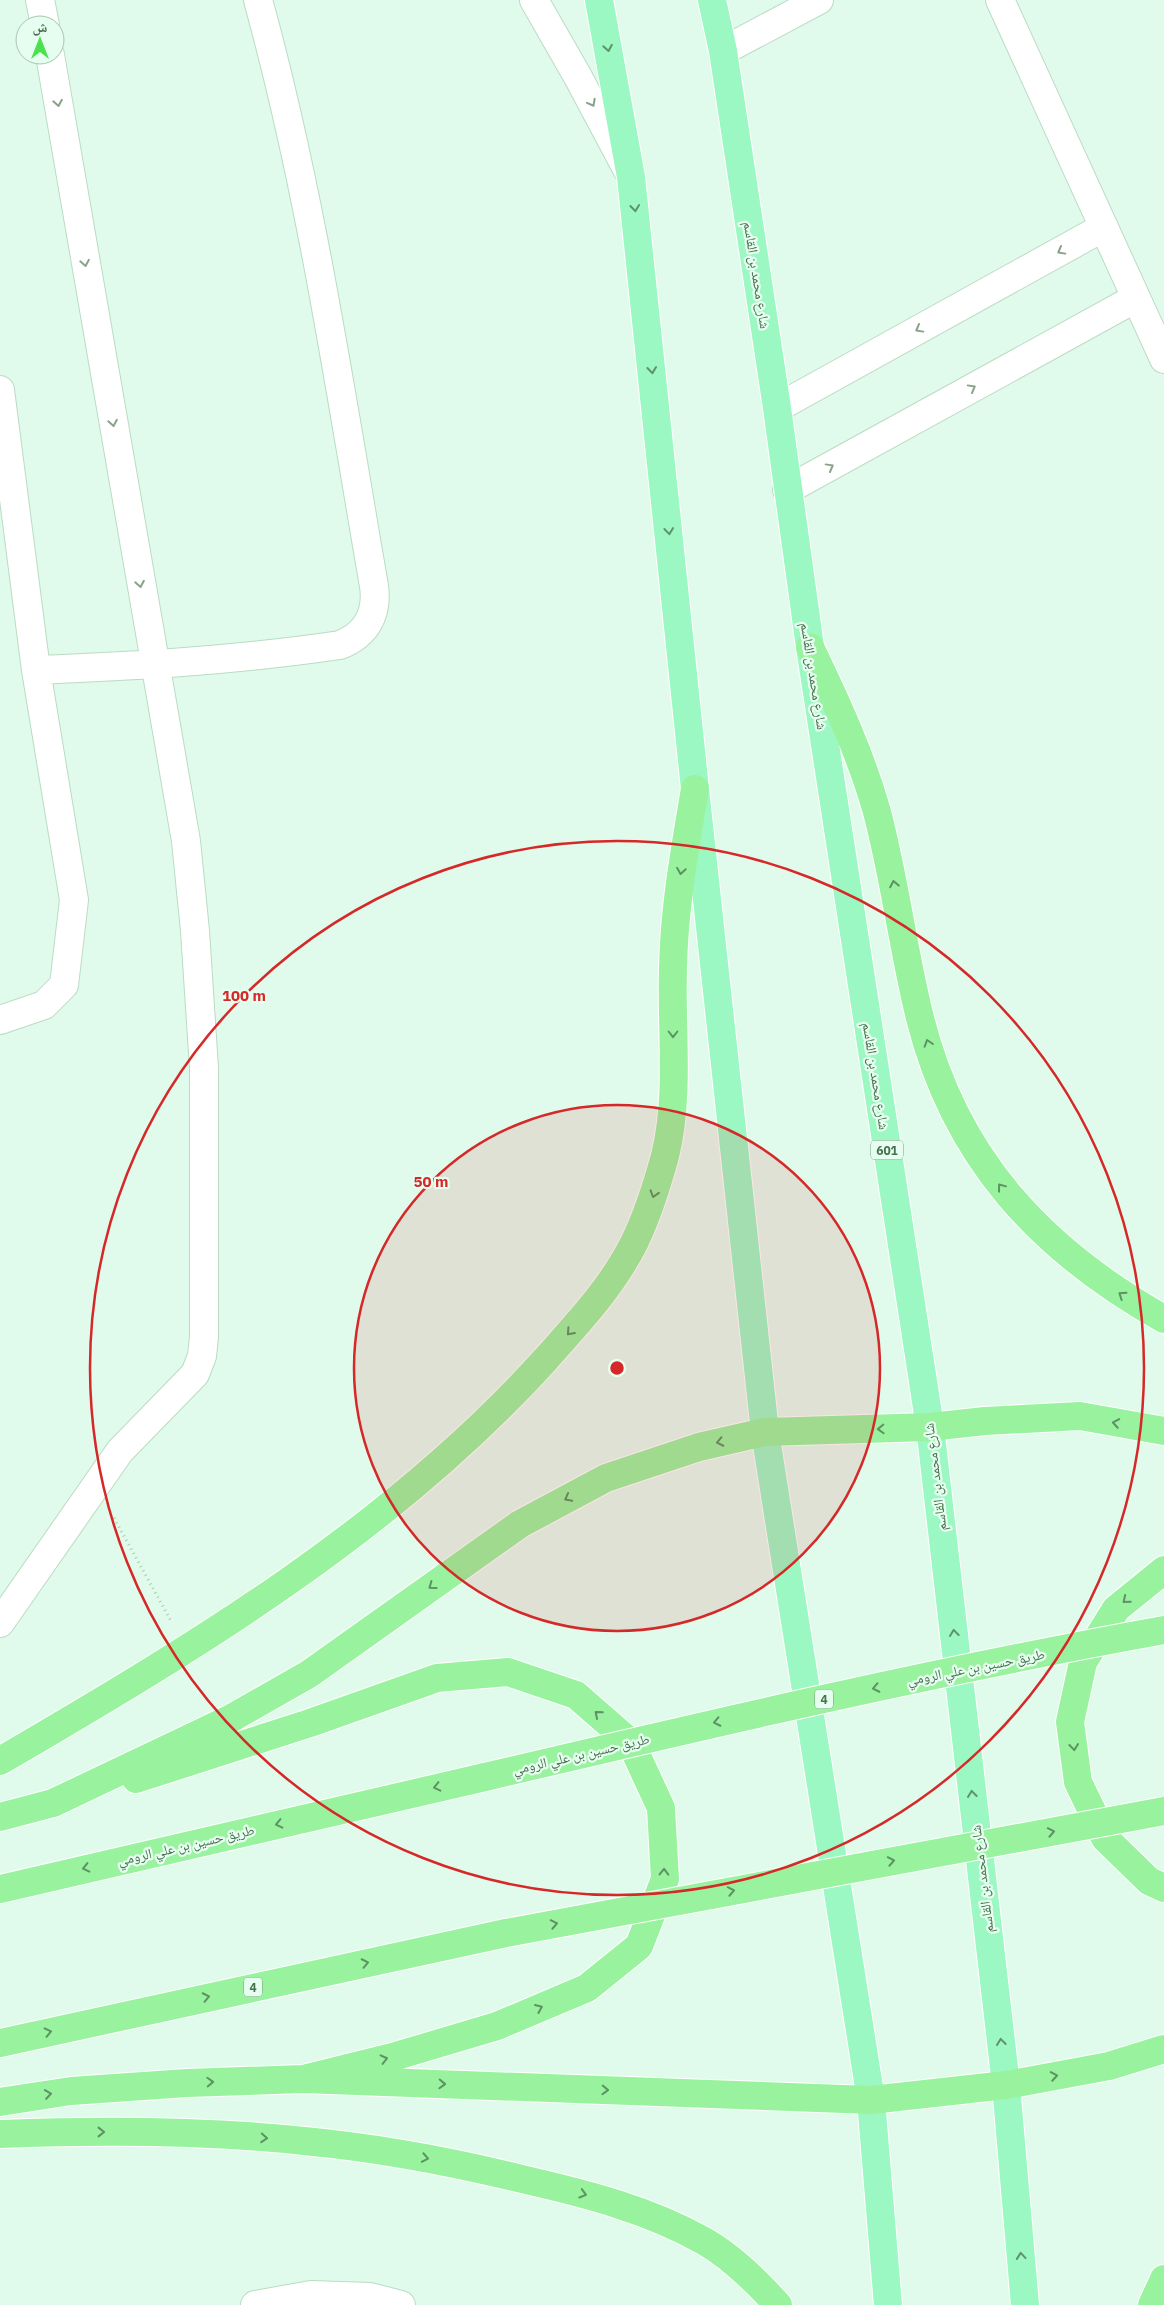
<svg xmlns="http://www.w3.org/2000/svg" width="1164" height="2305" viewBox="0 0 1164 2305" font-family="'IBM Plex Sans','Noto Naskh Arabic',sans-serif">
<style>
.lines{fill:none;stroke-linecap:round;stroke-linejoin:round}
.minor-casing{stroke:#bbdbc3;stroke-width:30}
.major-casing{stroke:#fff;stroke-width:30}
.highway-casing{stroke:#fff;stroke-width:30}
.path{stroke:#9dd3a7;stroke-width:3;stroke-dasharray:1 4;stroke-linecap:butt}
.minor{stroke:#fff;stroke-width:28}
.major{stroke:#9bf8c2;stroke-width:28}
.highway{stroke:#99f39e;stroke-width:28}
.highway-bridge-casing{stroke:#fff;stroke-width:30;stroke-linecap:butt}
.highway-bridge{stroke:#99f39e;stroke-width:28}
.oneway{stroke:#5e936c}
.oneway2{stroke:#89a38d}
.oneway3{stroke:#5d9263}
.ring{fill:none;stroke:#d62828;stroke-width:2.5}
.labels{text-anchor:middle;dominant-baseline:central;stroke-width:4.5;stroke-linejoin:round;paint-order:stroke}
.shield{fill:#e6fef0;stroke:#789b7f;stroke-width:1}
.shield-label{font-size:12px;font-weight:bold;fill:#49714f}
.street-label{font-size:14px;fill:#49714f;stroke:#e6fef0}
.centre{fill:#d62828;stroke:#e6fef0;stroke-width:2.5}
.ring-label{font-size:15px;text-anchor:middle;font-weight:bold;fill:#d62828;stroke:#e6fef0;stroke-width:4.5;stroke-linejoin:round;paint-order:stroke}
</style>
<rect width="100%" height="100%" fill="#e0fbeb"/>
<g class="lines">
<g class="minor-casing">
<path id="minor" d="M40 0 45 25
M534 0 578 77 627 169
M1000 0 1164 359
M723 51 819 0
M0 390 36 670 74 900 64 985 44 1005 0 1020
M777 408 1104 227
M787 490 1136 298
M36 670C139 666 238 660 340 645 366 635 378 614 374 586 340 390 311 192 258 0
M0 1623 120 1451 195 1374 202 1356 204 1337V1068L195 931 186 841 50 55
M255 2305 311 2295 370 2297 401 2305"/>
</g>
<g class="major-casing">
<path id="major" d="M599 0 631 177 695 789 765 1432 871 2100 888 2305
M712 0 723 51 777 408 810 647 930 1427 1006 2085 1025 2305"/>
</g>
<g class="highway-casing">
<path id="highway" d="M810 647C836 701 861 755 877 812 895 880 903 950 920 1018 955 1158 1041 1250 1164 1319
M1164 1570 1116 1609 1083 1662 1070 1722 1078 1782 1105 1838 1149 1881 1164 1888
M0 1761C197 1646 391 1530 545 1360 578 1323 613 1286 635 1241 648 1214 657 1185 665 1156 680 1095 671 1030 673 969 674 908 685 848 695 789
M136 1779 310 1723 437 1678 508 1672 576 1695 631 1743 661 1808 665 1879 639 1946 587 1988 497 2026 396 2056 303 2079
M0 1817 53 1803 230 1719 309 1674 520 1524 606 1478 699 1447 765 1432 930 1427 985 1421 1080 1416 1164 1431
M0 1889 485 1777
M0 2043 506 1933
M0 2102 71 2091 187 2083 303 2079 871 2100 1006 2085 1109 2066 1164 2049
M0 2134C101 2130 203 2130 304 2141 379 2148 453 2162 526 2180 587 2194 649 2210 704 2241 732 2257 756 2281 778 2305
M1152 2305 1164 2279"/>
</g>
<path class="path" d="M114 1518 171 1621"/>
<use href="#minor" class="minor"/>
<use href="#major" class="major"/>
<use href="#highway" class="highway"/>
<g class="highway-bridge-casing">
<path id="highway-bridge" d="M485 1777C710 1724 936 1671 1164 1630
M506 1933 1164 1811"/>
</g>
<use href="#highway-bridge" class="highway-bridge"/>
</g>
<defs><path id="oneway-chevron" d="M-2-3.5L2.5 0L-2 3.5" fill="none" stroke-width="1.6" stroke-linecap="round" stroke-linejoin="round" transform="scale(1.25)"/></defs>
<g class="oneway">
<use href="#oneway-chevron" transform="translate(608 48) rotate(80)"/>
<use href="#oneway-chevron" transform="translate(635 208) rotate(84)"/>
<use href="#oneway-chevron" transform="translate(652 370) rotate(84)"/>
<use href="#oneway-chevron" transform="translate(669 531) rotate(84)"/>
<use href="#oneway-chevron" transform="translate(954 1633) rotate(-97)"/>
<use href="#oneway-chevron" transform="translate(972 1794) rotate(-97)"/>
<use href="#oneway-chevron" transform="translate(1001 2042) rotate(-97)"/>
<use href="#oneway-chevron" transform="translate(1021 2256) rotate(-95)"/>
</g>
<g class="oneway2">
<use href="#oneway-chevron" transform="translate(58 103) rotate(80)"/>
<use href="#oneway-chevron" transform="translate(592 103) rotate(62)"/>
<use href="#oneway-chevron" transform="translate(1061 251) rotate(151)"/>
<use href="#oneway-chevron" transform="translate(85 263) rotate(80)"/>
<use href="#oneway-chevron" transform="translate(919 329) rotate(151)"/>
<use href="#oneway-chevron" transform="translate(972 388) rotate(-29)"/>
<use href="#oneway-chevron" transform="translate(113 423) rotate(80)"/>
<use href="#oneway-chevron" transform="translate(830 467) rotate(-29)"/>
<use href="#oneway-chevron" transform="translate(140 584) rotate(80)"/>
</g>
<g class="oneway3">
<use href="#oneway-chevron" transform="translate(681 871) rotate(99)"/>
<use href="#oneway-chevron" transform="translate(894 884) rotate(-101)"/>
<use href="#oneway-chevron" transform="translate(673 1034) rotate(90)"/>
<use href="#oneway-chevron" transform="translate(928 1043) rotate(-108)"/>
<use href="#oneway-chevron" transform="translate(1001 1187) rotate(-127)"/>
<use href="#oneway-chevron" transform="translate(654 1194) rotate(107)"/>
<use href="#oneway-chevron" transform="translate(1122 1295) rotate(-146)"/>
<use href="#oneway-chevron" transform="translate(570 1332) rotate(132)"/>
<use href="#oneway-chevron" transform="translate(1116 1423) rotate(-170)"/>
<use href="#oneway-chevron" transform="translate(881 1429) rotate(178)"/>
<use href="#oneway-chevron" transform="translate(720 1442) rotate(168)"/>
<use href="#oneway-chevron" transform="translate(568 1498) rotate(152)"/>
<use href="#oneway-chevron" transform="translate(432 1586) rotate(144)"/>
<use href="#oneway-chevron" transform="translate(1126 1600) rotate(141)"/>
<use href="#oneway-chevron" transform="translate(876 1688) rotate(168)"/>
<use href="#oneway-chevron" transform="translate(598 1714) rotate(-139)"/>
<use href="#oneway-chevron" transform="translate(717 1722) rotate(168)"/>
<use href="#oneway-chevron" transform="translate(1074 1747) rotate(83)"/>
<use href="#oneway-chevron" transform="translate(437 1787) rotate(167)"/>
<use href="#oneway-chevron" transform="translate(279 1824) rotate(167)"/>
<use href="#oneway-chevron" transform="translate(1051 1832) rotate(-11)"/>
<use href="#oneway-chevron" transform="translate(891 1861) rotate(-11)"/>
<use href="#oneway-chevron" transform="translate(86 1868) rotate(167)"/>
<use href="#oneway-chevron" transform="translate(664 1872) rotate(-89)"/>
<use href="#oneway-chevron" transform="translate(731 1891) rotate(-11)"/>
<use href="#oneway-chevron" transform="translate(554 1924) rotate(-11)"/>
<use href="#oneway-chevron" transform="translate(365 1963) rotate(-12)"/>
<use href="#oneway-chevron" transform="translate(206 1997) rotate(-12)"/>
<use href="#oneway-chevron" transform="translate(539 2008) rotate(-23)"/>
<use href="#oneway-chevron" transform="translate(48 2032) rotate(-13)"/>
<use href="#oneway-chevron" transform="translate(384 2059) rotate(-14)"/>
<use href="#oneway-chevron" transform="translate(1054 2076) rotate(-10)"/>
<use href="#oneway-chevron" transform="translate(210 2082) rotate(-2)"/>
<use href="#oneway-chevron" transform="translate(442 2084) rotate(2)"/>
<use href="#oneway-chevron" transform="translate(605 2090) rotate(2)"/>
<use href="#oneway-chevron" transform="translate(48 2094) rotate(-9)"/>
<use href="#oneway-chevron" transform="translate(101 2132)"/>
<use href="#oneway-chevron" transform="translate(264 2138) rotate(4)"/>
<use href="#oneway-chevron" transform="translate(425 2158) rotate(11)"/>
<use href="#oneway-chevron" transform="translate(583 2194) rotate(16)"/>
</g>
<circle cx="617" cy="1368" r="263" fill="#d62828" fill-opacity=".12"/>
<g class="ring">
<circle cx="617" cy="1368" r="263"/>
<circle cx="617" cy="1368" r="527"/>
</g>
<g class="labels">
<g class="shield">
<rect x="871" y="1140.5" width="32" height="19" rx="4"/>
<rect x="815" y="1689.5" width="18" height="19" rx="4"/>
<rect x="244" y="1977.5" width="18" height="19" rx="4"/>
</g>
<g class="shield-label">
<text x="887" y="1150">601</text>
<text x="824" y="1699">4</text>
<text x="253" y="1987">4</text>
</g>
<g class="street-label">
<text transform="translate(757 275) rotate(81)">شارع محمد بن القاسم</text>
<text transform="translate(814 676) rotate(81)">شارع محمد بن القاسم</text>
<text transform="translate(876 1076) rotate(81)">شارع محمد بن القاسم</text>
<text transform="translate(935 1477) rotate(-97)">شارع محمد بن القاسم</text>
<text transform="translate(976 1667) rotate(-11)">طريق حسين بن علي الرومي</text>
<text transform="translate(581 1754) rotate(-13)">طريق حسين بن علي الرومي</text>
<text transform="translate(186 1845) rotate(-13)">طريق حسين بن علي الرومي</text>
<text transform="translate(982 1879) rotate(-97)">شارع محمد بن القاسم</text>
</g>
</g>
<circle cx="617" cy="1368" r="8" class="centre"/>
<g class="ring-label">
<text x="244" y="1001">100 m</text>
<text x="431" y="1187">50 m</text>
</g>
<g transform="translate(40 40)"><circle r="24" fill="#e6fef0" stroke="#a7c6b0"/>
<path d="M0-4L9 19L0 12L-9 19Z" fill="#49e14c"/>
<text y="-8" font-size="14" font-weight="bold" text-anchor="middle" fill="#49714f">ش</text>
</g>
</svg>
